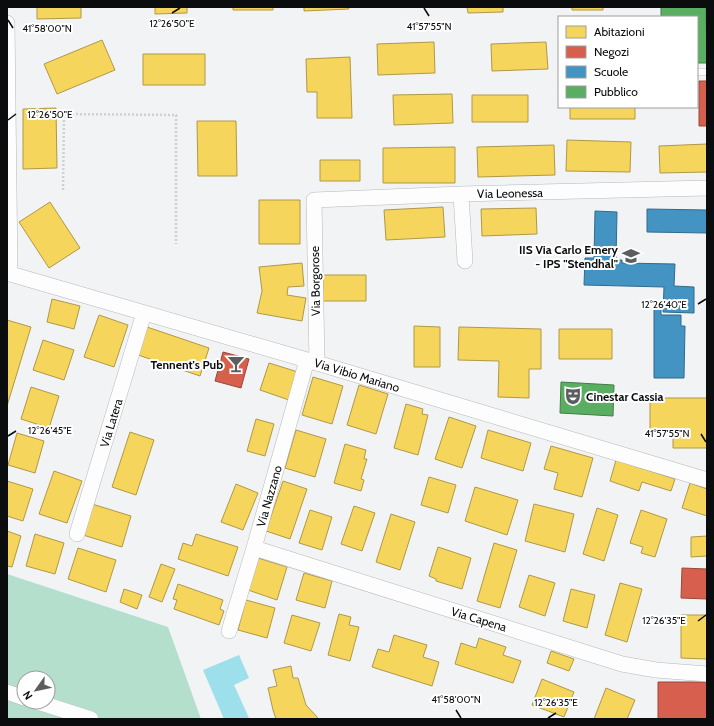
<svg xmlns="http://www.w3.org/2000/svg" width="714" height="726" viewBox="0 0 714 726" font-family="Cabin,sans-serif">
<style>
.forest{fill:#b3dfcc;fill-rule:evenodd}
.water{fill:#9ddfeb}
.homes{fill:#f6d55c;stroke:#b09945}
.shops{fill:#d6604d;stroke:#99473a}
.schools{fill:#4393c3;stroke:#326a8d}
.public{fill:#5aae61;stroke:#427d48}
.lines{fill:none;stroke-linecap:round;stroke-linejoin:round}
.service-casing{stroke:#b6b8ba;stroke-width:8}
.minor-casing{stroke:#b6b8ba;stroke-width:16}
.path{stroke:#cfd0d1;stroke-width:2.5;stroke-dasharray:2 2;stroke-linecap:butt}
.service{stroke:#fdfdfe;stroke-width:7}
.minor{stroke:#fdfdfe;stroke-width:15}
.ticks{fill:none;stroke:#0b0c0e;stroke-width:1.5}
.labels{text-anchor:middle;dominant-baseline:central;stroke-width:4;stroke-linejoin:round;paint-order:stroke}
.street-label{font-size:12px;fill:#0b0c0e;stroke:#fff}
.poi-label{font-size:12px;font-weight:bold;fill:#0b0c0e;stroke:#fff;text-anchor:end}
.ticks-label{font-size:10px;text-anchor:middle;fill:#0b0c0e;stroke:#fff;stroke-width:4;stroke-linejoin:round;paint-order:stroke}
</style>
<rect width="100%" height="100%" fill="#f1f3f5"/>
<path class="forest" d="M7 574 168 627 201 719H7ZM24 678H48V702H24Z"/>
<path class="water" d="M239 655 249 678 234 685 249 718 246 719H224L203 670Z"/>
<path class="homes" d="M37 7H81V18L37 19Z
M155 7H187V13L155 14Z
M233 7H273V10H233Z
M304 7H348L349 9 304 11Z
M467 7H503V12L468 13Z
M572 7H603V10H572Z
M102 40 115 70 57 94 44 64Z
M434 42 435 73 378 75 377 44Z
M546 42 548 69 492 71 491 44Z
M143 54H205V85H143Z
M350 57 352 118H317V92H307L306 59Z
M452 94 453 123 394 125 393 95Z
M472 95H528V122H472Z
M570 107H635V119H570Z
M56 108 57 168 23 169V109Z
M197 121H236L237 176H198Z
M567 140 631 142 630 172 566 171Z
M707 144V172L660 173 659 146Z
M554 145 555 175 478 177 477 147Z
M455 147V183H383V148Z
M320 160H360V181H320Z
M259 200H300V244H259Z
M50 202 80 248 49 268 19 222Z
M443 207 445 237 386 240 384 210Z
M536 208 537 234 482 236 481 209Z
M302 263 304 286 288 287 287 295 306 298 302 321 257 313 262 291 259 267Z
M323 275H366V301H323Z
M52 299 80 306 74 329 47 322Z
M99 315 128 325 114 367 84 357Z
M7 320 31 327 7 406Z
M414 326 440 327V367H414Z
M147 327 209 348 200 376 138 355Z
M459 327 541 329V369H529V398L498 397 499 361 458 360Z
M559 329H612V359H559Z
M43 340 74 350 64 380 33 370Z
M269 363 298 372 289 400 260 390Z
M313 377 343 386 332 424 302 415Z
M359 385 388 394 376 434 347 425Z
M31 387 59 396 49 428 21 419Z
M650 398H707V448H673V430H650Z
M406 404 423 409 422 414 428 415 418 455 394 448Z
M449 417 476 426 462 468 435 459Z
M256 419 274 424 265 456 247 451Z
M296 430 326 439 315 477 285 468Z
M488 430 531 443 523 471 481 458Z
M130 432 154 440 136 495 112 487Z
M17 433 44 441 35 473 8 465Z
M345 444 366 450 364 459H367L361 479 364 480 361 491 334 483Z
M551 446 593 458 582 497 554 489 558 473 544 469Z
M616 460 675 479 671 491 642 482 639 491 610 481Z
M54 471 82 481 67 523 39 514Z
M429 477 456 485 448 513 421 505Z
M7 481 33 489 23 521 7 516Z
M283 481 307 489 290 539 266 531Z
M690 483 707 489V516L682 508Z
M236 484 258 493 243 530 221 522Z
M475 487 518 500 507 535 465 521Z
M92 504 131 516 122 547 83 535Z
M534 504 574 514 565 552 525 541Z
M354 506 375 513 362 551 341 544Z
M597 508 618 515 604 561 583 554Z
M310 510 332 517 322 550 299 543Z
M641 510 667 519 655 557 641 553 643 547 630 543Z
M391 514 415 522 400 570 376 562Z
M7 531 21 536 12 567 7 566Z
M35 534 64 543 55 574 26 566Z
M196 534 238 547 228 576 178 559 183 543 192 546Z
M707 536V556L691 557V537Z
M494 543 517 550 500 608 477 601Z
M438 547 471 558 462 589 436 581V579L429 576Z
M78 548 116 560 106 592 68 579Z
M258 558 287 567 277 600 248 590Z
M161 564 175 569 162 602 149 597Z
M304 573 332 581 325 608 296 600Z
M529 575 555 583 545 616 519 607Z
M620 583 642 589 627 642 605 635Z
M178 584 223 600 220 609 224 611 219 625 174 609 177 600 173 599Z
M124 589 142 595 137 609 120 602Z
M571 589 595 595 587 628 563 621Z
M246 600 275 608 267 638 238 630Z
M339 614 351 617 349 625 359 627 350 661 328 655Z
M292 615 320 623 311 651 284 643Z
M681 615H707V659L681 658Z
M394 635 427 645 423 657 439 662 432 686 372 667 378 649 389 652Z
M479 638 506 647 503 655 521 661 513 683 455 664 461 643 476 648Z
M551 651 574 659 569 671 547 663Z
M291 666 293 678H298L306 705 319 719H276L273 710 268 688 277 686 273 670Z
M542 679 574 692 564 717 532 705Z
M606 688 635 700 627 719H594Z"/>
<path class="shops" d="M699 81H707V126H699Z
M223 352 249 359 241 388 215 381Z
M682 568 707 569V599L681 598Z
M658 682H707V719H658Z"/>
<path class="schools" d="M647 209 707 210V233L647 232Z
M595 211 617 212 616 260H622V263L675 264 674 286 694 287V313L663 312 664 287 584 285 585 258H594Z
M654 306H661V315H681V326H685L684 378H654Z"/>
<path class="public" d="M661 7H706L707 63H697V17H661Z
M561 382 614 385 613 416 560 413Z"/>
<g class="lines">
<g class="service-casing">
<path id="service" d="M697 72H707"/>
</g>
<g class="minor-casing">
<path id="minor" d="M7 23 10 274
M461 194 465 261
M7 273 307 360 707 480
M317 363 314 200 461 194 707 188
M77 534 144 313
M254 548 622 664 656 670 707 674
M229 631 254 548 307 360
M7 692 24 698
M38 702 91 719"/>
</g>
<path class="path" d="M63 190 64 114 176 115V244"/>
<use href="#service" class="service"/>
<use href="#minor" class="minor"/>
</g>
<path class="ticks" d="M424 8 429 16M172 13 180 8M8 20 13 28M8 120 16 114M698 304 706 299M701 434 706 442M8 436 16 431M698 621 706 615M456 710 461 718M548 718 556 713"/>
<defs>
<g id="school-bare" transform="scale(1.38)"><path d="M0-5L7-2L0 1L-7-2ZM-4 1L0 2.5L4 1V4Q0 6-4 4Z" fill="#5c5d5f" stroke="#fff" stroke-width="2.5" paint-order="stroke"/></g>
<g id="bar-bare" transform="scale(1.38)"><path d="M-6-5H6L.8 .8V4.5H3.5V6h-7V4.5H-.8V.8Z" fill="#5c5d5f" stroke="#fff" stroke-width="2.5" paint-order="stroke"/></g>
<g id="theatre-bare" transform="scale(1.38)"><path d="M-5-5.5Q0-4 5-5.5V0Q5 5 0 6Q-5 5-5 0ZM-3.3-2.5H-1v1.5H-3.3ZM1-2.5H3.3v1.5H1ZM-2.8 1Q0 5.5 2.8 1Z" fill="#5c5d5f" stroke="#fff" stroke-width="2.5" paint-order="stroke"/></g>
</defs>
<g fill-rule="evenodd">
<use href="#school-bare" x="631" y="256"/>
<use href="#bar-bare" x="236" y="364"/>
<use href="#theatre-bare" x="573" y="396"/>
</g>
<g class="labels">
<g class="street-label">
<text transform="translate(510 193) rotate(-1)">Via Leonessa</text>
<text transform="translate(315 281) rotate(-91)">Via Borgorose</text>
<text transform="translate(357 375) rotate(17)">Via Vibio Mariano</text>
<text transform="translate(111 423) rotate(-73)">Via Latera</text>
<text transform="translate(269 496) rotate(-74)">Via Nazzano</text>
<text transform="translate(479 619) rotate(17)">Via Capena</text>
</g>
<g class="poi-label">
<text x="618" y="249">IIS Via Carlo Emery<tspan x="618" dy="14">- IPS "Stendhal"</tspan></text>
<text x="223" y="364">Tennent's Pub</text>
<text x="586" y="396" text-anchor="start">Cinestar Cassia</text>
</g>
</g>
<g class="ticks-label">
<text x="172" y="27">12°26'50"E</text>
<text x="429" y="30">41°57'55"N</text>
<text x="47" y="32">41°58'00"N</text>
<text x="50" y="118">12°26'50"E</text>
<text x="664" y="308">12°26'40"E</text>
<text x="50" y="434">12°26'45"E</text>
<text x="667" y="437">41°57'55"N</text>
<text x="664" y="624">12°26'35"E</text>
<text x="456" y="703">41°58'00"N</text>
<text x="556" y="706">12°26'35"E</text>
</g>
<rect width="714" height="726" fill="none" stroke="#0b0c0e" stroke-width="16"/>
<rect x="558" y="16" width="140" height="92" fill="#ffffff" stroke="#9d9e9f"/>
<rect x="566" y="26" width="20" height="12" fill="#f6d55c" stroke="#9d9e9f"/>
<text x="594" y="36" font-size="12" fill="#0b0c0e">Abitazioni</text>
<rect x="566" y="46" width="20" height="12" fill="#d6604d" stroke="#9d9e9f"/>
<text x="594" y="56" font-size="12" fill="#0b0c0e">Negozi</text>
<rect x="566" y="66" width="20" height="12" fill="#4393c3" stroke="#9d9e9f"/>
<text x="594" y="76" font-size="12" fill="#0b0c0e">Scuole</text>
<rect x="566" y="86" width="20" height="12" fill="#5aae61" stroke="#9d9e9f"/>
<text x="594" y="96" font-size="12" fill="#0b0c0e">Pubblico</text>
<g transform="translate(36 690) rotate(237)"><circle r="19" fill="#ffffff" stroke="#9d9e9f"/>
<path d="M0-3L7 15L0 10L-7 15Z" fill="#5c5d5f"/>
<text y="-6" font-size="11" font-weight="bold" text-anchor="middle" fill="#0b0c0e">N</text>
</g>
</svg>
